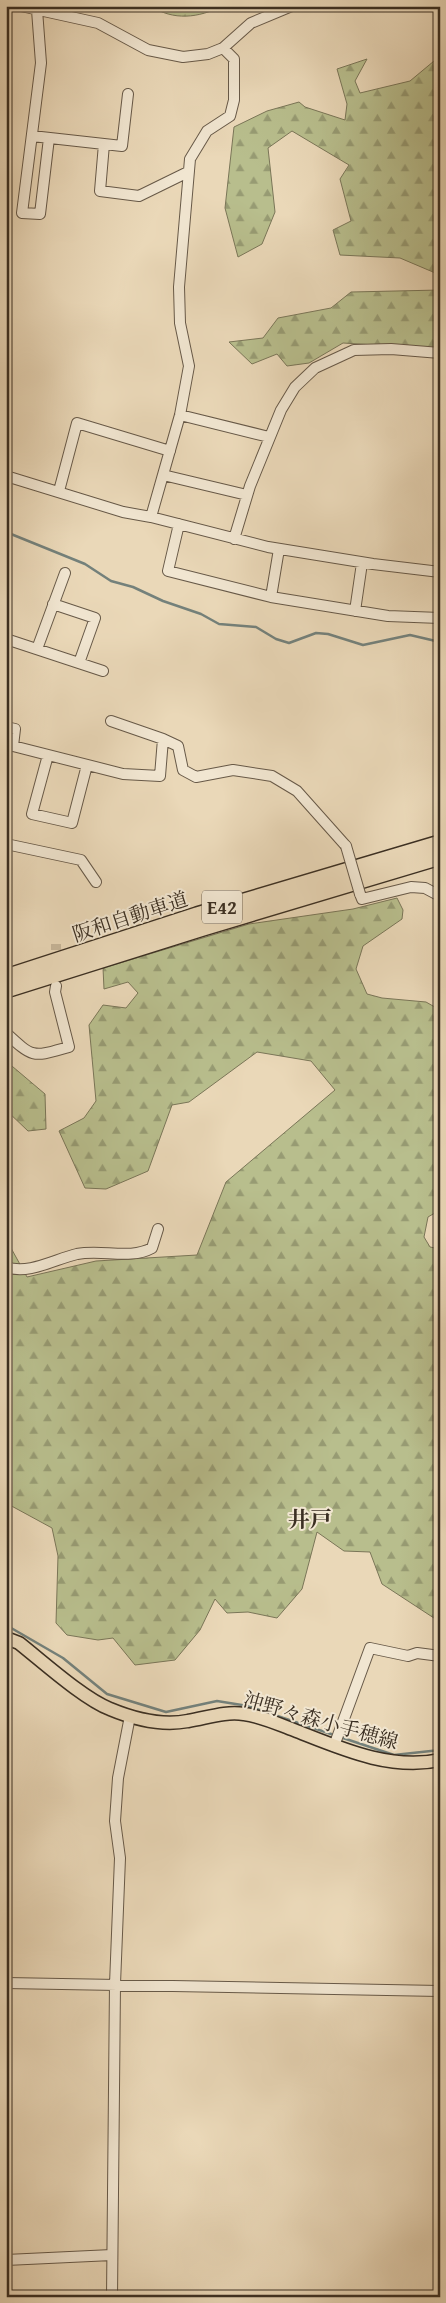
<svg xmlns="http://www.w3.org/2000/svg" width="446" height="2303" viewBox="0 0 446 2303" font-family="'Gentium Book Plus','Noto Serif JP',serif">
<style>
.forest{fill:url(#forest-firs);stroke:#7a7658}
.lines{fill:none;stroke-linecap:round;stroke-linejoin:round}
.stream{stroke:#74817b;stroke-width:2.5}
.minor-tunnel{stroke:#c7b69a;stroke-width:10;stroke-dasharray:10 5;stroke-linecap:butt}
.minor-casing{stroke:#675948;stroke-width:12}
.major-casing{stroke:#3b2f22;stroke-width:15}
.highway-casing{stroke:#3b2f22;stroke-width:18}
.minor{stroke:#f1e6d1;stroke-width:10}
.major{stroke:#ead8b8;stroke-width:12}
.highway{stroke:#ead8b8;stroke-width:15}
.minor-bridge-casing{stroke:#675948;stroke-width:12;stroke-linecap:butt}
.minor-bridge{stroke:#f1e6d1;stroke-width:10}
.labels{text-anchor:middle;dominant-baseline:central;stroke-width:4;stroke-linejoin:round;paint-order:stroke}
.shield{fill:#f1e6d1;stroke:#726656;stroke-width:1}
.shield-label{font-size:19px;font-weight:bold;fill:#3b2f22}
.street-label{font-size:20px;fill:#3b2f22;stroke:#f1e6d1}
.quarter-label{font-size:22px;font-weight:bold;fill:#3b2f22;stroke:#f1e6d1}
</style>
<defs>
<pattern id="forest-firs" width="22" height="20" patternUnits="userSpaceOnUse" patternTransform="scale(1.25)"><rect width="22" height="20" fill="#b8be8d"/><path d="M5 1l3.5 6h-7zM16 11l3.5 6h-7z" fill="#979b73"/></pattern>
</defs>
<rect width="100%" height="100%" fill="#ead8b8"/>
<filter id="stains"><feTurbulence type="fractalNoise" baseFrequency=".004" numOctaves="4"/><feColorMatrix values="0 0 0 0 .2 0 0 0 0 .09 0 0 0 0 .02 0 0 0 .5 -.17"/></filter>
<radialGradient id="worn" r=".72"><stop offset=".6" stop-color="#630" stop-opacity="0"/><stop offset="1" stop-color="#630" stop-opacity=".3"/></radialGradient>
<path class="forest" d="M151 6H222C199 18 173 21 151 6Z
M440 56V275L400 258 340 255 333 230 351 221 340 179 349 165 292 131 268 148 275 212 262 244 238 257 225 208 234 127 267 111 299 102 305 107 345 120 347 104 337 69 367 59 355 81 360 93 410 81Z
M440 290V349L343 343 309 363 287 366 277 354 252 364 229 342 263 338 278 318 331 308 351 292Z
M397 898 403 910 402 919 363 946 356 969 367 994 382 998 426 1002 440 1010V1210L428 1217 424 1237 430 1247 440 1249V1622L382 1584 370 1552 344 1551 317 1532 302 1589 277 1618 248 1612 227 1613 215 1599 200 1630 175 1660 135 1665 113 1638 98 1640 67 1635 56 1623 58 1556 52 1528 6 1503V1239L27 1277 96 1261 197 1255 226 1182 335 1090 311 1061 257 1052 189 1102 172 1105 148 1171 106 1189 85 1188 59 1131 84 1118 96 1101 89 1025 103 1005 126 1008 138 993 128 982 104 989 103 968 249 924 353 909Z
M6 1061 45 1094 46 1129 28 1131 6 1110Z"/>
<g class="lines">
<path class="stream" d="M6 532 85 564 111 581 133 587 163 601 201 614 219 624 256 627 276 639 289 643 316 633 328 634 363 645 410 635 440 642
M6 1625 63 1658 107 1694 166 1712 217 1701 248 1706 334 1735
M340 1737 394 1755 440 1750"/>
<path class="minor-tunnel" d="M56 965V944"/>
<g class="minor-casing">
<path id="minor" d="M21 6 98 23 148 50 183 57 208 54 223 48 251 23 292 6
M37 10 41 63 22 213 40 214 49 138
M32 136 122 146 128 94
M104 144 100 191 139 196 188 172
M180 415 269 437
M163 475 247 495
M6 476 123 512 151 517 268 547 373 564 440 572
M59 491 77 423 170 451
M151 517 180 415 189 366 180 323 179 287 190 159 207 131 230 116 234 100V59L223 48
M179 524 168 571 271 597 388 616 440 618
M234 539 250 486 281 410 295 387 315 368 354 350 391 349 440 353
M271 597 279 549
M53 604 95 618 79 663
M355 611 362 563
M6 639 103 671
M37 649 65 573
M111 721 163 739 178 746 183 770 196 777 233 770 272 776 297 791 346 846
M6 727 15 729 13 746 123 774 160 776 163 739
M48 755 32 814 72 823 87 765
M6 844 81 860 96 882
M360 894 362 899 411 887 425 888 440 896
M6 1033C34 1059 33 1057 69 1047L55 992 56 986
M6 1267C29 1275 55 1259 77 1254 102 1249 130 1260 152 1248L158 1229
M334 1746 370 1648 408 1656 417 1653 440 1656
M6 1983 440 1991
M6 2260 112 2255
M112 2297 115 1984 120 1858 115 1821 118 1778 130 1716"/>
</g>
<g class="major-casing">
<path id="major" d="M6 1638 19 1643C43 1662 84 1699 110 1709 134 1719 162 1726 188 1721 207 1718 225 1711 244 1714 261 1716 278 1724 294 1730 340 1748 390 1771 440 1760"/>
</g>
<g class="highway-casing">
<path id="highway" d="M6 977 197 915 440 843
M6 990 203 928 440 857"/>
</g>
<use href="#minor" class="minor"/>
<use href="#major" class="major"/>
<use href="#highway" class="highway"/>
<g class="minor-bridge-casing">
<path id="minor-bridge" d="M346 846 360 894"/>
</g>
<use href="#minor-bridge" class="minor-bridge"/>
</g>
<g class="labels">
<rect class="shield" x="202" y="890.5" width="40" height="33" rx="4"/>
<g class="shield-label">
<text x="222" y="907">E42</text>
</g>
<g class="street-label">
<text transform="translate(130 916) rotate(-18)">阪和自動車道</text>
<text transform="translate(321 1720) rotate(16)">沖野々森小手穂線</text>
</g>
<g class="quarter-label">
<text x="310" y="1519">井戸</text>
</g>
</g>
<rect width="446" height="2303" fill="none" stroke="#ead8b8" stroke-width="25"/>
<rect x="8" y="8" width="431" height="2288" fill="none" stroke="#3b2f22" stroke-width="2.5"/>
<rect x="12" y="12" width="421" height="2278" fill="none" stroke="#3b2f22"/>
<rect width="100%" height="100%" filter="url(#stains)"/>
<rect width="100%" height="100%" fill="url(#worn)"/>
</svg>
